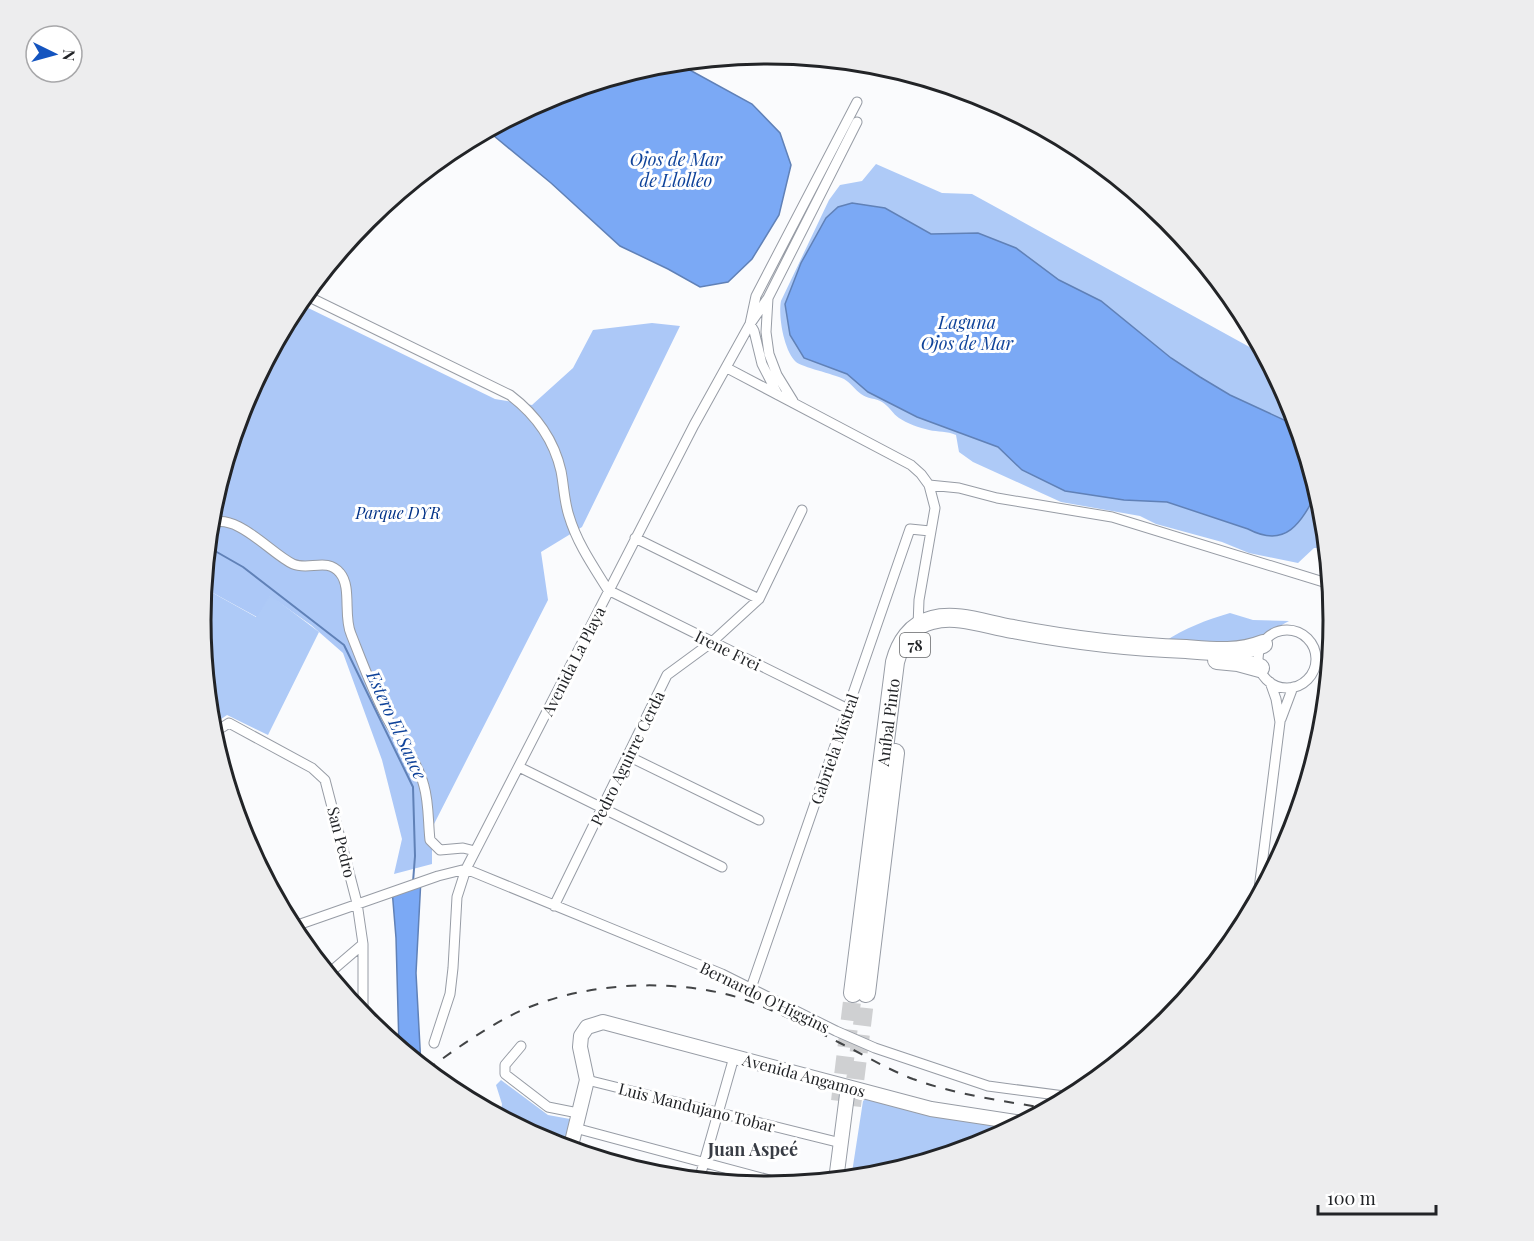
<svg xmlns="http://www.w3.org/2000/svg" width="1534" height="1241" viewBox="0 0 1534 1241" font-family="'Playfair Display',serif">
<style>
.green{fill:#aecaf7}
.forest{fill:#acc8f7}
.water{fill:#7ba9f5;stroke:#6081b7;stroke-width:1.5}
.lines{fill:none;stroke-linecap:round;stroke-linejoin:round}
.stream{stroke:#6081b7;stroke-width:2}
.highway-tunnel{stroke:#cfd0d2;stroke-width:18;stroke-dasharray:18 9;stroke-linecap:butt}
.street-casing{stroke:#979ca5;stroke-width:11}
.secondary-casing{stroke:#979ca5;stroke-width:16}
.highway-casing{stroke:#979ca5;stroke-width:20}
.street{stroke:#fff;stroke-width:9}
.secondary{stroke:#fff;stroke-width:14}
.highway{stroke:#fff;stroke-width:18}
.rail{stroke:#424446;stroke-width:2;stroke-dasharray:10 10;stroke-linecap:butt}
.labels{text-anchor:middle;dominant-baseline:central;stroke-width:6;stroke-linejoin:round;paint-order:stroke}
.shield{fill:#fff;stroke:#646668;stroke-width:1.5}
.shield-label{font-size:15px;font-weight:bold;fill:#222427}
.park-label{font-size:16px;font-style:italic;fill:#003187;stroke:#fff}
.street-label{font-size:16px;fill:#222427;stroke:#fff}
.water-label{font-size:18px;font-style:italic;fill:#0f439a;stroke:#fff}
.neighbourhood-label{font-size:18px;font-weight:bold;fill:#393d45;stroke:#fff}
.rim{fill:none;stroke:#222427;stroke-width:3}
</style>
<rect width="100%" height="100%" fill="#fafbfd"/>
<path class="green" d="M876 164 942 193 972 194 1264 355 1291 404 1323 510 1326 548H1314L1298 563 1249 553 1222 542 1156 524 1140 516 1061 502 973 462 959 452 956 435C947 431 938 432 929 430 920 428 906 423 899 418 893 414 889 406 882 402 876 398 867 399 861 394 855 390 851 383 844 379 833 374 802 367 796 362 784 351 778 316 781 301L829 200 840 185 862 181Z
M204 588 256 617 270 595 319 632 268 735 227 715 211 726 201 620Z
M1230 613 1253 620 1289 621C1279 626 1271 633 1262 639 1237 652 1191 643 1164 642 1185 628 1206 620 1230 613Z
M501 1080 548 1115 570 1119 564 1148 550 1144 500 1117 502 1104 496 1085Z
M867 1098 1014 1128 983 1144 877 1176 851 1179 863 1101Z"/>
<path class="forest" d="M298 303 495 399 532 405 573 368 593 330 652 323 680 326 582 527 541 552 548 600 432 828V864L394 874 402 839 382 760 343 653 311 625 270 596 257 617 204 588 211 510 244 403Z"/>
<path class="water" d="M677 63 752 104 780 133 791 165 779 215 752 259 728 282 700 287 668 269 620 246 551 183 488 131 551 97 657 65Z
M852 203 885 208 931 234 978 233 1016 248 1059 280 1101 301 1171 358 1200 377 1230 395 1297 426 1317 492C1301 523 1286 549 1248 529L1167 502 1124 500 1065 491 1022 470 998 447 917 417 868 392 847 374 804 358 790 335 785 304 801 263 826 218 838 207Z
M421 878 416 973 421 1066 399 1047 396 938 392 889Z"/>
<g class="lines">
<path class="stream" d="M208 547 243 567 344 645 413 787 415 856 413 882"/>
<path class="highway-tunnel" d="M840 1101 853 993
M852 1106 866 993"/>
<g class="street-casing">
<path id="street" d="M305 295 510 395C535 414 554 440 561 471 564 486 564 501 569 516 577 543 593 566 608 590L848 709
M727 368 911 465 921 474 929 485 935 508 919 600 918 626
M778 395 762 364 754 331 750 324 756 296 857 102
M793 401 777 375 769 354 766 332 768 298 857 122
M929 485 959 488 997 498 1112 517 1330 584
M210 524C236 511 271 554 293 564 309 571 327 557 340 573 352 587 343 616 351 634 362 662 373 692 387 718 399 740 418 762 424 786 429 803 428 823 430 840L440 850 463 848 475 851
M635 538 759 599
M1258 659a29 29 0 1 1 58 0a29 29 0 1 1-58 0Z
M1281 719 1293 687
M212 734 229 723 312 768 325 780 357 903 363 944V1017
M628 756 759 820
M519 767 722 867
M466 869 722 974 836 1031 875 1048 988 1086 1072 1097
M1258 897 1280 722 1276 699 1270 682
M554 906 667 675 712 642 759 599 802 510
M292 927 438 876 466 869
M328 974 363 944
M751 988 910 529 930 531
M434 1043 450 994 453 968 457 897 466 869 694 425 750 324 768 298
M521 1046 505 1065V1074L548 1107 578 1113
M587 1080 841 1143
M575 1128 788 1185
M699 1180 734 1057"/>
</g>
<g class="secondary-casing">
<path id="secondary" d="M570 1150 587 1080 580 1047 581 1036 587 1027 603 1022 931 1109 1023 1123
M836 1180 848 1087"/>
</g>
<g class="highway-casing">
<g id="highway">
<path d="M1217 660 1238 662 1260 668"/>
<path id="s1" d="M853 993 895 662C900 643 911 625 932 620 958 613 987 625 1013 629 1071 640 1127 647 1186 649 1212 651 1238 654 1263 644"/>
<path d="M866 993 895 753"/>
</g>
</g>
<use href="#street" class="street"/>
<use href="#secondary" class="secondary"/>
<use href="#highway" class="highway"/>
<path class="rail" d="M427 1070C451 1052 480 1032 506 1018 576 980 684 975 757 1004 785 1016 813 1029 840 1043 864 1055 887 1069 913 1079 957 1095 1004 1101 1050 1109"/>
</g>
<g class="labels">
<rect class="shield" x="900" y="633" width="30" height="24" rx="4.5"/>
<g class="shield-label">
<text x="915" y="645">78</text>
</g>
<g class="park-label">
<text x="398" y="512">Parque DYR</text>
</g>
<g class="street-label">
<text transform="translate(728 650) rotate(26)">Irene Frei</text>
<text transform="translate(573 661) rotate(-63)">Avenida La Playa</text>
<text stroke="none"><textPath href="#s1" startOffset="273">Aníbal Pinto</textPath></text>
<text transform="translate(834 749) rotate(-71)">Gabriela Mistral</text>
<text transform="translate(627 758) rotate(-64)">Pedro Aguirre Cerda</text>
<text transform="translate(342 842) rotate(76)">San Pedro</text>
<text transform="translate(765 997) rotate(26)">Bernardo O'Higgins</text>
<text transform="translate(804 1075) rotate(15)">Avenida Angamos</text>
<text transform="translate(697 1107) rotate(14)">Luis Mandujano Tobar</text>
</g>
<g class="water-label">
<text x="676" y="159">Ojos de Mar<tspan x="676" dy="21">de Llolleo</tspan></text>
<text x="967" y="322">Laguna<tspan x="967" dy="21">Ojos de Mar</tspan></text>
<text transform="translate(397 725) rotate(65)">Estero El Sauce</text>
</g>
<g class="neighbourhood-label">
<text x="753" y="1149">Juan Aspeé</text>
</g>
</g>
<path d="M0 0H1534V1241H0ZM211 620a556 556 0 1 1 1112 0a556 556 0 1 1-1112 0Z" fill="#ededee" fill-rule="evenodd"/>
<path class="rim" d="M211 620a556 556 0 1 1 1112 0a556 556 0 1 1-1112 0Z"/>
<g transform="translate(54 54) rotate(95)"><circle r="28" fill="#ffffff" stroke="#a7a7a9" stroke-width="1.5"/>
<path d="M0-4.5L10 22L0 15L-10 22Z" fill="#1454bf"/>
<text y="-9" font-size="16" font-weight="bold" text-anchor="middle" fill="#222427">N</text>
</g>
<path d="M1318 1205v9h118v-9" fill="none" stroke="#222427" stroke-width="3"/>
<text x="1327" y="1205" font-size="18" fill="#222427" stroke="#ffffff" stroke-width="4.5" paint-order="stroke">100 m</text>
</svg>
